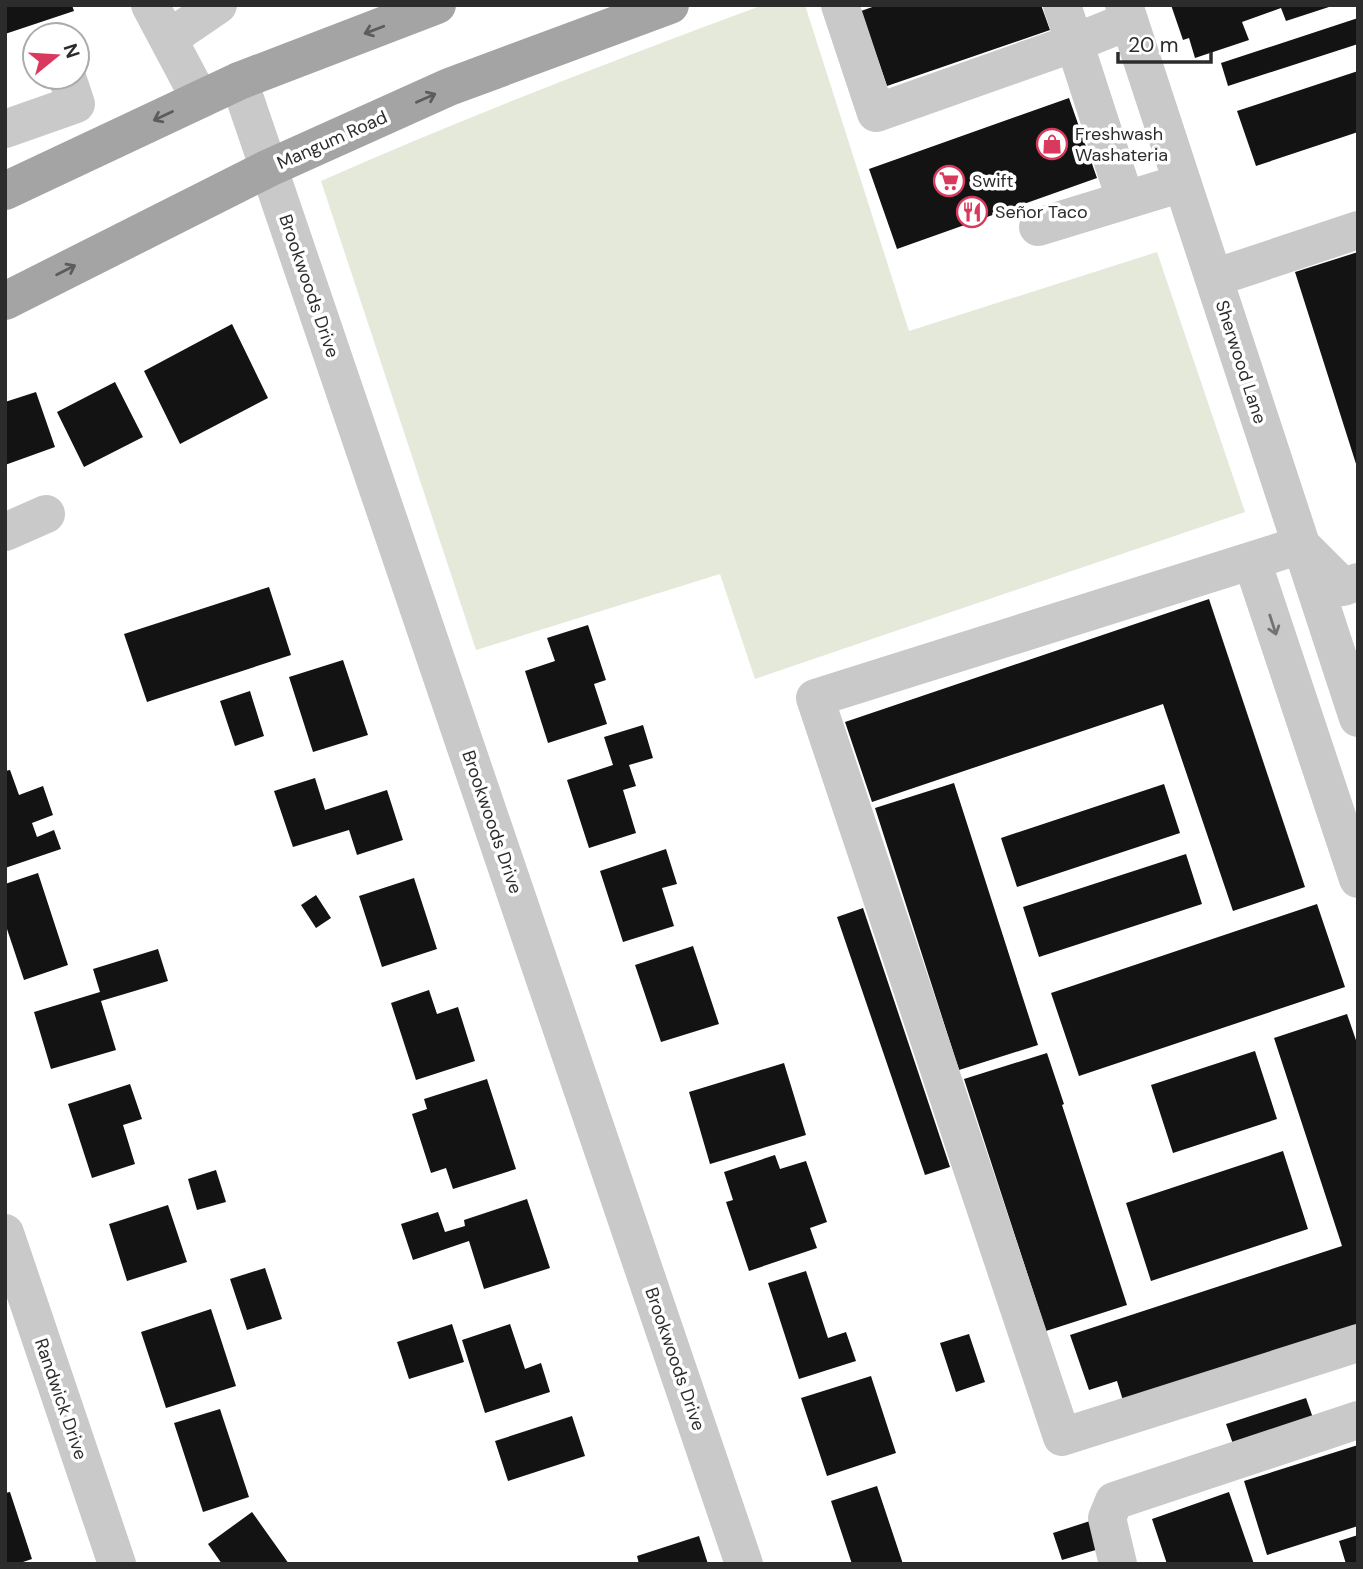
<svg xmlns="http://www.w3.org/2000/svg" width="1363" height="1569" viewBox="0 0 1363 1569" font-family="'DM Sans',sans-serif">
<style>
.green{fill:#e4e9da}
.building{fill:#131313}
.lines{fill:none;stroke-linecap:round;stroke-linejoin:round}
.minor{stroke:#c9c9c9;stroke-width:38}
.major{stroke:#a4a4a4;stroke-width:38}
.oneway{stroke:#5c5c5c}
.oneway2{stroke:#737373}
.labels{text-anchor:middle;dominant-baseline:central;stroke-width:7;stroke-linejoin:round;paint-order:stroke}
.poi-label{font-size:18px;fill:#2c2c2c;stroke:#fff;text-anchor:start}
.street-label{font-size:18px;fill:#2c2c2c;stroke:#fff}
</style>
<rect width="100%" height="100%" fill="#fff"/>
<path class="green" d="M763 5H805L909 331 1157 252 1245 512 755 679 720 574 476 650 321 181C466 117 614 60 763 5Z"/>
<path class="building" d="M5 5H72L74 11 5 34Z
M878 5H1041L1050 30 887 86 861 11Z
M1171 5H1332V6L1286 21 1281 8 1242 22 1249 40 1195 58 1189 38 1183 40Z
M1358 18V44L1228 86 1221 63Z
M1358 71V132L1256 166 1237 111Z
M1069 98 1097 178 897 249 869 169Z
M1358 252V467H1357L1295 272Z
M232 324 268 398 180 444 144 371Z
M115 382 143 437 84 467 57 412Z
M36 392 55 447 5 465V402Z
M269 587 291 655 147 702 124 634Z
M1209 599 1305 887 1233 911 1163 704 872 802 845 722Z
M588 625 606 680 594 684 607 724 548 743 525 671 555 661 547 638Z
M343 660 368 735 313 752 289 677Z
M250 691 264 736 235 746 220 701Z
M643 725 653 758 629 765 636 786 623 790 636 833 589 848 567 780 613 765 604 737Z
M10 770 19 795 43 786 53 815 32 823 37 837 54 830 61 849 5 868V771Z
M315 778 325 810 387 790 403 840 357 855 349 830 293 847 274 791Z
M954 783 1038 1045 959 1070 875 808Z
M1164 784 1180 833 1017 887 1001 838Z
M666 849 677 884 662 888 674 926 623 942 600 871Z
M1186 854 1202 904 1039 957 1023 907Z
M38 873 68 965 24 980 5 923V884Z
M414 878 437 949 382 967 359 896Z
M316 895 331 918 316 928 301 905Z
M1317 904 1345 987 1079 1076 1051 993Z
M863 908 950 1167 925 1175 837 917Z
M693 946 719 1024 661 1042 635 965Z
M158 949 168 981 101 1001 116 1050 51 1069 34 1012 100 992 93 969Z
M429 990 437 1014 458 1007 475 1061 416 1080 391 1003Z
M1347 1014 1358 1046V1332L1125 1407 1117 1381 1089 1390 1070 1335 1342 1246 1274 1038Z
M1255 1051 1277 1119 1173 1153 1151 1085Z
M1047 1053 1064 1104 1062 1105 1127 1305 1046 1331 964 1079Z
M784 1063 806 1135 710 1164 689 1092Z
M487 1079 516 1169 453 1189 446 1168 431 1173 412 1114 427 1109 424 1099Z
M130 1084 142 1119 123 1125 135 1164 92 1178 68 1104Z
M1283 1151 1308 1229 1151 1281 1126 1203Z
M775 1155 780 1169 806 1161 827 1222 810 1228 817 1248 749 1271 726 1202 733 1200 724 1172Z
M216 1170 226 1202 197 1210 188 1179Z
M527 1199 550 1268 484 1289 469 1241 413 1260 401 1224 438 1212 445 1232 465 1226 464 1220Z
M168 1205 187 1262 127 1281 109 1224Z
M265 1268 282 1319 247 1330 230 1279Z
M806 1271 828 1338 846 1332 856 1361 799 1379 768 1283Z
M211 1309 236 1386 166 1408 141 1332Z
M452 1324 464 1362 409 1379 397 1342Z
M510 1324 525 1369 541 1363 550 1392 485 1413 462 1340Z
M969 1334 985 1382 956 1392 940 1343Z
M871 1376 896 1453 827 1476 801 1398Z
M1306 1398 1313 1418 1233 1444 1226 1424Z
M220 1409 249 1497 203 1512 174 1423Z
M572 1416 585 1456 508 1481 495 1441Z
M1358 1445V1526L1267 1555 1244 1481Z
M877 1486 903 1564H852L831 1501Z
M10 1492 32 1559 17 1564H5V1493Z
M1229 1492 1254 1564H1167L1152 1519Z
M252 1512 289 1564H222L208 1544Z
M1090 1521 1099 1549 1062 1560 1053 1533Z
M1358 1535V1564H1346L1339 1541Z
M699 1536 708 1564H639L637 1556Z"/>
<g class="lines">
<path class="minor" d="M150 5 200 99
M840 5 876 113 1074 43 1129 21
M1062 5 1125 199
M1124 5 1358 718
M168 39 218 5
M239 81 744 1564
M5 129 76 104 67 77
M1038 227 1182 183
M1214 278 1358 230
M5 532 46 514
M1252 561 1358 879
M1358 582 1343 587 1301 545 815 698 1062 1437 1358 1343
M5 1233 117 1564
M1118 1564 1107 1518 1114 1501 1358 1420"/>
<path class="major" d="M5 191 239 81 437 5
M5 301 269 168 449 87 670 5"/>
</g>
<defs><path id="oneway-shaft" d="M-6 0H5M1.5-3L5.5 0L1.5 3" fill="none" stroke-width="1.6" stroke-linecap="round" stroke-linejoin="round" transform="scale(1.75)"/></defs>
<g class="oneway">
<use href="#oneway-shaft" transform="translate(374 30) rotate(159)"/>
<use href="#oneway-shaft" transform="translate(426 98) rotate(-24)"/>
<use href="#oneway-shaft" transform="translate(163 116) rotate(155)"/>
<use href="#oneway-shaft" transform="translate(66 270) rotate(-27)"/>
</g>
<use class="oneway2" href="#oneway-shaft" transform="translate(1273 625) rotate(72)"/>
<defs>
<g id="shop-ring" transform="scale(1.575)"><circle r="9.5" fill="#fff" stroke="#d8395d" stroke-width="1.5"/><path d="M-5-2.5h2.3a2.7 3.5 0 0 1 5.4 0H5L5.5 6h-11ZM-1.5-2.5h3a1.5 2.3 0 0 0-3 0Z" fill="#d8395d"/></g>
<g id="supermarket-ring" transform="scale(1.575)"><circle r="9.5" fill="#fff" stroke="#d8395d" stroke-width="1.5"/><path d="M-6-5.5h2.5l.6 2H6L4.5 2H-2.5L-4.4-4H-6ZM-1.5 3.2a1.3 1.3 0 1 0 .1 0ZM3 3.2a1.3 1.3 0 1 0 .1 0Z" fill="#d8395d"/></g>
<g id="restaurant-ring" transform="scale(1.575)"><circle r="9.5" fill="#fff" stroke="#d8395d" stroke-width="1.5"/><path d="M-5-6h1v4h1v-4h1v4h1v-4h1v5L-1.5 .5V6h-2V.5L-5-1ZM5-6V6H3V1.5H1.5Q1.5-4 5-6Z" fill="#d8395d"/></g>
</defs>
<g fill-rule="evenodd">
<use href="#shop-ring" x="1052" y="144"/>
<use href="#supermarket-ring" x="949" y="181"/>
<use href="#restaurant-ring" x="972" y="212"/>
</g>
<g class="labels">
<g class="poi-label">
<text x="1075" y="134">Freshwash<tspan x="1075" dy="21">Washateria</tspan></text>
<text x="972" y="181">Swift</text>
<text x="995" y="212">Señor Taco</text>
</g>
<g class="street-label">
<text transform="translate(332 140) rotate(-24)">Mangum Road</text>
<text transform="translate(309 286) rotate(71)">Brookwoods Drive</text>
<text transform="translate(1241 362) rotate(72)">Sherwood Lane</text>
<text transform="translate(492 822) rotate(71)">Brookwoods Drive</text>
<text transform="translate(675 1359) rotate(71)">Brookwoods Drive</text>
<text transform="translate(61 1399) rotate(71)">Randwick Drive</text>
</g>
</g>
<rect width="1363" height="1569" fill="none" stroke="#2c2c2c" stroke-width="14"/>
<g transform="translate(56 56) rotate(72)"><circle r="33" fill="#ffffff" stroke="#ababab" stroke-width="2"/>
<path d="M0-5L12 26L0 18L-12 26Z" fill="#d8395d"/>
<text y="-10" font-size="19" font-weight="bold" text-anchor="middle" fill="#2c2c2c">N</text>
</g>
<path d="M1118 52v10h93v-10" fill="none" stroke="#2c2c2c" stroke-width="3.5"/>
<text x="1128" y="52" font-size="21" fill="#2c2c2c" stroke="#ffffff" stroke-width="5" paint-order="stroke">20 m</text>
</svg>
